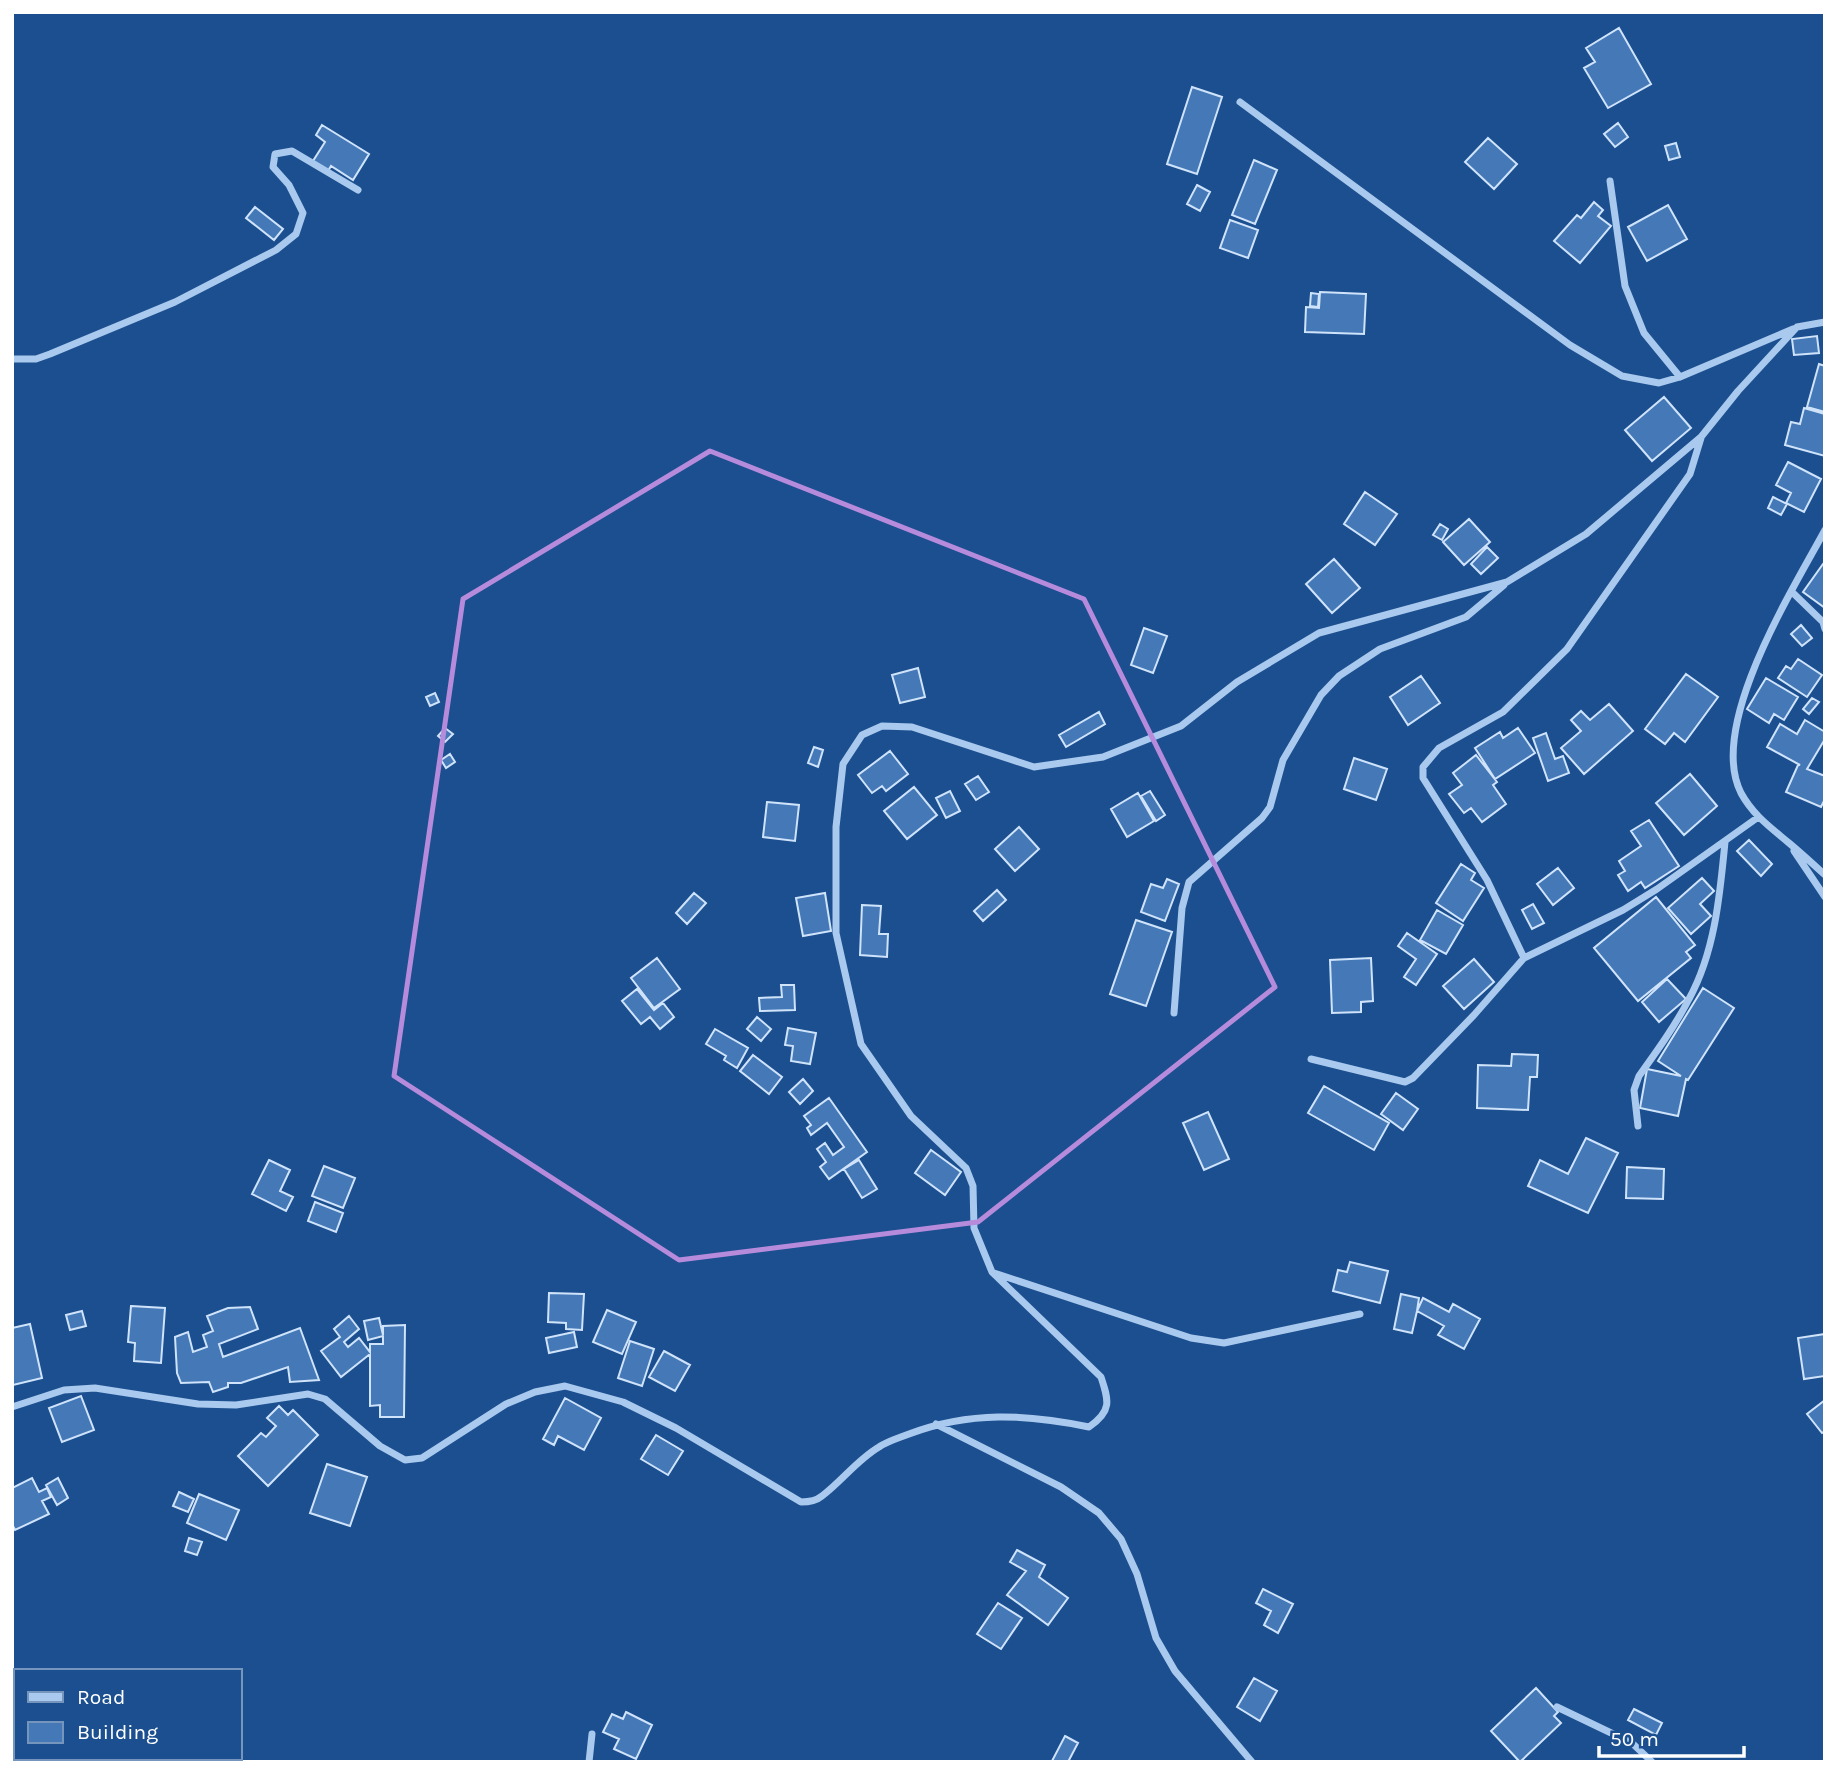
<svg xmlns="http://www.w3.org/2000/svg" width="1837" height="1774" viewBox="0 0 1837 1774" font-family="Karla,sans-serif">
<style>
.building{fill:#4478b7;stroke:#cfe3fa;stroke-width:2}
.lines{fill:none;stroke-linecap:round;stroke-linejoin:round}
.street{stroke:#a9c9ee;stroke-width:7}
.marked{fill:none;stroke:#b68bdc;stroke-width:5;stroke-linejoin:round}
</style>
<rect width="100%" height="100%" fill="#1b4f8f"/>
<path class="building" d="M1619 28 1651 84 1608 108 1584 68 1595 62 1586 48Z
M1192 87 1222 97 1197 174 1167 164Z
M1618 123 1628 137 1615 147 1604 134Z
M322 125 369 154 353 180 331 166 328 171 313 161 325 142 316 135Z
M1488 138 1517 164 1494 189 1465 162Z
M1676 143 1680 157 1669 160 1665 146Z
M1254 160 1277 170 1255 224 1232 215Z
M1197 185 1210 192 1200 211 1187 204Z
M1594 202 1603 210 1598 216 1611 226 1580 263 1554 241 1577 215 1581 218Z
M1668 205 1687 239 1647 261 1628 227Z
M255 207 283 229 274 240 246 218Z
M1230 220 1258 230 1248 258 1220 248Z
M1320 292 1366 294 1364 334 1305 332 1306 307 1319 308Z
M1311 293 1319 294 1318 307 1310 306Z
M1817 336 1819 353 1794 355 1792 339Z
M1819 364 1825 366V412L1807 407Z
M1664 397 1691 428 1652 461 1625 430Z
M1804 408 1825 414V456L1785 445 1791 422 1800 424Z
M1788 462 1821 479 1804 512 1786 503 1791 493 1776 485Z
M1365 492 1397 514 1375 545 1344 524Z
M1773 497 1787 504 1781 515 1768 508Z
M1469 519 1490 542 1464 565 1443 542Z
M1440 524 1448 529 1442 540 1433 535Z
M1487 547 1498 558 1481 574 1471 564Z
M1334 559 1360 588 1332 613 1306 584Z
M1823 564 1825 565V608L1803 592Z
M1801 625 1812 638 1802 646 1791 634Z
M1144 628 1167 636 1153 673 1131 665Z
M1798 659 1822 675 1807 697 1778 678 1786 666 1791 669Z
M918 668 925 697 900 703 892 675Z
M1686 674 1718 697 1685 742 1674 733 1665 744 1645 729Z
M1421 676 1440 703 1408 725 1390 697Z
M1766 678 1798 697 1784 720 1774 714 1769 723 1747 709Z
M435 693 439 702 430 706 426 697Z
M1812 698 1819 702 1809 714 1803 709Z
M1609 704 1633 731 1584 774 1561 748 1581 731 1571 720 1581 711 1590 720Z
M1099 712 1105 724 1066 747 1059 735Z
M1805 720 1825 732V739L1807 769 1825 776V799L1821 807 1786 792 1798 765H1800L1767 747 1780 724 1797 734Z
M445 728 453 734 445 742 438 736Z
M1518 728 1535 753 1495 779 1475 748 1500 732 1503 738Z
M1546 733 1555 759 1563 756 1569 773 1548 781 1533 738Z
M814 747 823 750 818 767 808 763Z
M890 751 908 774 886 791 882 786 872 793 858 775Z
M450 754 455 762 446 768 441 760Z
M1476 755 1497 782 1493 785 1506 804 1482 822 1471 808 1464 813 1449 794 1462 785 1453 773Z
M1354 758 1387 769 1376 800 1344 789Z
M1690 774 1717 806 1684 835 1656 803Z
M978 776 989 792 976 800 965 784Z
M914 787 937 815 907 839 884 811Z
M950 791 960 811 946 818 936 798Z
M1150 791 1165 815 1156 821 1141 796Z
M1138 793 1154 821 1127 837 1111 809Z
M767 802 799 805 795 841 763 837Z
M1649 820 1679 866 1645 888 1641 882 1628 891 1618 875 1625 871 1619 861 1641 846 1631 831Z
M1019 827 1039 849 1015 871 995 849Z
M1749 840 1772 864 1761 876 1737 851Z
M1461 864 1475 873 1471 880 1484 888 1463 921 1436 903Z
M1558 868 1574 888 1553 905 1537 884Z
M1702 878 1714 891 1700 904 1711 916 1691 934 1668 908Z
M1167 879 1179 884 1165 921 1141 912 1151 884 1163 888Z
M997 890 1006 900 983 921 974 911Z
M694 893 706 903 687 924 676 913Z
M825 893 831 931 803 936 796 898Z
M1656 897 1695 945 1686 952 1691 958 1638 1001 1594 948Z
M1533 904 1544 923 1532 929 1522 910Z
M862 905 881 906 879 934H888L887 957 860 955Z
M1437 910 1463 925 1446 954 1420 940Z
M1136 920 1172 932 1146 1006 1110 994Z
M1407 933 1437 954 1416 985 1404 977 1416 959 1398 946Z
M657 958 680 989 654 1008 631 978Z
M1371 958 1373 1001 1361 1002V1012L1332 1013 1330 960Z
M1474 959 1494 982 1464 1009 1443 986Z
M1667 979 1686 999 1659 1022 1642 1002Z
M781 985H794L795 1010 760 1011 759 998 782 997Z
M1703 988 1734 1008 1688 1080 1686 1079 1678 1116 1640 1108 1647 1069 1681 1076 1658 1061Z
M637 989 654 1010 663 1003 674 1017 660 1029 650 1017 641 1024 622 1001Z
M757 1017 771 1029 761 1041 747 1029Z
M788 1028 816 1033 810 1064 791 1061 793 1046 785 1045Z
M715 1029 748 1048 737 1068 724 1060 726 1056 706 1044Z
M1512 1054 1538 1055 1537 1077H1530L1528 1110 1477 1108 1478 1065 1511 1066Z
M753 1055 782 1077 769 1094 740 1071Z
M803 1079 813 1091 800 1104 789 1092Z
M1324 1086 1389 1123 1374 1150 1308 1113Z
M1396 1093 1418 1109 1403 1130 1381 1114Z
M829 1098 867 1152 829 1179 820 1167 826 1162 817 1149 825 1143 833 1155 844 1147 827 1123 811 1135 807 1128 811 1125 804 1116Z
M1208 1112 1229 1159 1204 1170 1183 1123Z
M1586 1138 1618 1153 1588 1213 1528 1186 1540 1160 1568 1174Z
M931 1150 961 1172 945 1195 915 1173Z
M269 1160 290 1170 280 1191 293 1197 286 1211 252 1194Z
M859 1160 877 1189 862 1198 844 1169Z
M324 1166 355 1178 343 1208 312 1196Z
M1627 1167 1664 1169 1663 1199 1626 1198Z
M315 1202 343 1213 336 1232 308 1221Z
M1350 1262 1388 1271 1380 1303 1333 1291 1338 1270 1347 1272Z
M549 1293 584 1294 582 1330 566 1329V1323L548 1322Z
M1401 1294 1419 1298 1417 1311 1423 1298 1449 1312 1453 1304 1480 1319 1464 1349 1438 1335 1444 1326 1417 1311 1412 1333 1394 1329Z
M131 1306 165 1308 161 1363 134 1361 135 1343 128 1342Z
M250 1307 258 1329 219 1344 223 1357 300 1328 319 1380 290 1382 288 1367 241 1383H228V1387L213 1392 209 1382 181 1383 177 1373 175 1337 188 1332 193 1352 207 1347 203 1335 213 1331 207 1316 228 1308Z
M607 1310 636 1322 622 1354 593 1342Z
M82 1311 86 1326 70 1330 66 1315Z
M349 1316 359 1329 344 1342 348 1347 359 1338 370 1352V1344H383V1336L368 1340 364 1321 379 1318 383 1335V1326L405 1325 404 1417H380V1405L370 1406V1354L341 1377 321 1351 340 1337 334 1329Z
M30 1324 42 1378 13 1385 12 1328Z
M574 1332 577 1347 549 1353 546 1338Z
M1825 1334V1376L1804 1379 1798 1338Z
M630 1341 654 1349 642 1386 618 1378Z
M664 1351 690 1365 675 1391 649 1377Z
M81 1396 94 1430 62 1442 49 1408Z
M565 1398 601 1418 584 1450 558 1436 554 1445 543 1439Z
M1825 1400V1431L1822 1433 1807 1414Z
M279 1406 288 1415 293 1410 318 1435 268 1486 238 1456 261 1433 266 1437 276 1426 267 1418Z
M656 1435 683 1451 668 1475 641 1459Z
M327 1464 367 1477 350 1526 310 1513Z
M32 1478 39 1492 47 1488 51 1497 42 1501 49 1514 15 1530 12 1524V1488Z
M58 1478 68 1498 57 1505 46 1485Z
M179 1492 194 1499 188 1512 173 1506Z
M199 1494 239 1510 226 1540 187 1523Z
M189 1538 202 1542 197 1555 185 1551Z
M1017 1550 1045 1565 1039 1577 1068 1598 1048 1625 1007 1595 1026 1571 1010 1562Z
M1263 1589 1293 1604 1278 1633 1264 1625 1271 1611 1256 1603Z
M998 1603 1022 1618 1001 1649 977 1634Z
M1254 1678 1277 1691 1260 1721 1237 1707Z
M1536 1688 1558 1712 1554 1716 1561 1723 1520 1762 1491 1731Z
M1634 1709 1662 1723 1656 1735 1628 1720Z
M626 1712 652 1725 636 1759 614 1749 619 1739 603 1732 612 1714 623 1719Z
M1065 1736 1078 1743 1068 1762H1054L1052 1761Z
M80 1758H122L124 1761 76 1762Z"/>
<g class="lines">
<path class="street" d="M1240 102 1570 345 1622 376 1659 383 1680 377 1793 329
M1610 181 1625 286 1644 333 1680 377
M12 359H36L50 354 175 302 276 250 296 234 303 213 289 185 273 167 275 154 292 151 358 190
M1825 530C1792 591 1707 726 1741 793 1753 815 1770 827 1789 843 1801 853 1813 864 1825 875
M1792 592 1823 622 1825 629
M1794 851 1825 897
M1524 958 1487 880 1423 778V767L1439 748 1503 712 1567 649 1690 474 1701 438
M1174 1013 1182 908 1189 882 1262 818 1270 807 1283 760 1321 695 1339 676 1380 649 1466 617 1504 585
M1311 1059 1405 1082 1413 1078 1474 1015 1524 958 1623 910 1657 889 1757 818
M1638 1126 1634 1090 1639 1076C1657 1051 1675 1026 1689 999 1715 952 1720 894 1725 842
M994 1273 1191 1338 1224 1343 1360 1314
M12 1407 64 1390 95 1388 198 1404 236 1405 308 1394 325 1399 380 1446 405 1460 422 1458 506 1404 535 1392 565 1386 623 1402 676 1428 801 1502C809 1502 816 1501 822 1496 842 1481 857 1460 879 1447 888 1441 899 1438 909 1434 970 1411 1026 1414 1089 1427 1112 1411 1109 1401 1101 1377L992 1272 974 1228 973 1186 966 1168 911 1116 861 1044 836 933V827L843 764 862 735 882 726 912 727 1034 767 1103 757 1181 726 1237 682 1319 633 1507 582 1586 534 1701 437 1738 391 1797 327 1825 322
M936 1424 1061 1487 1099 1513 1121 1539 1137 1574 1156 1638 1175 1671 1252 1762
M1557 1707 1632 1743 1652 1762
M589 1762 592 1734"/>
</g>
<path class="marked" d="M710 451 1084 599 1275 987 978 1222 679 1260 394 1076 463 599Z"/>
<rect width="1837" height="1774" fill="none" stroke="#ffffff" stroke-width="28"/>
<rect x="14" y="1669" width="228" height="91" fill="#1b4f8f" stroke="#7695bc" stroke-width="2"/>
<rect x="28" y="1692" width="35" height="10" fill="#a9c9ee" stroke="#7695bc" stroke-width="2"/>
<text x="77" y="1704" font-size="21" fill="#ffffff">Road</text>
<rect x="28" y="1722" width="35" height="21" fill="#4478b7" stroke="#7695bc" stroke-width="2"/>
<text x="77" y="1739" font-size="21" fill="#ffffff">Building</text>
<path d="M1599 1746v10h145v-10" fill="none" stroke="#ffffff" stroke-width="3.5"/>
<text x="1610" y="1746" font-size="21" fill="#ffffff" stroke="#1b4f8f" stroke-width="5" paint-order="stroke">50 m</text>
</svg>
